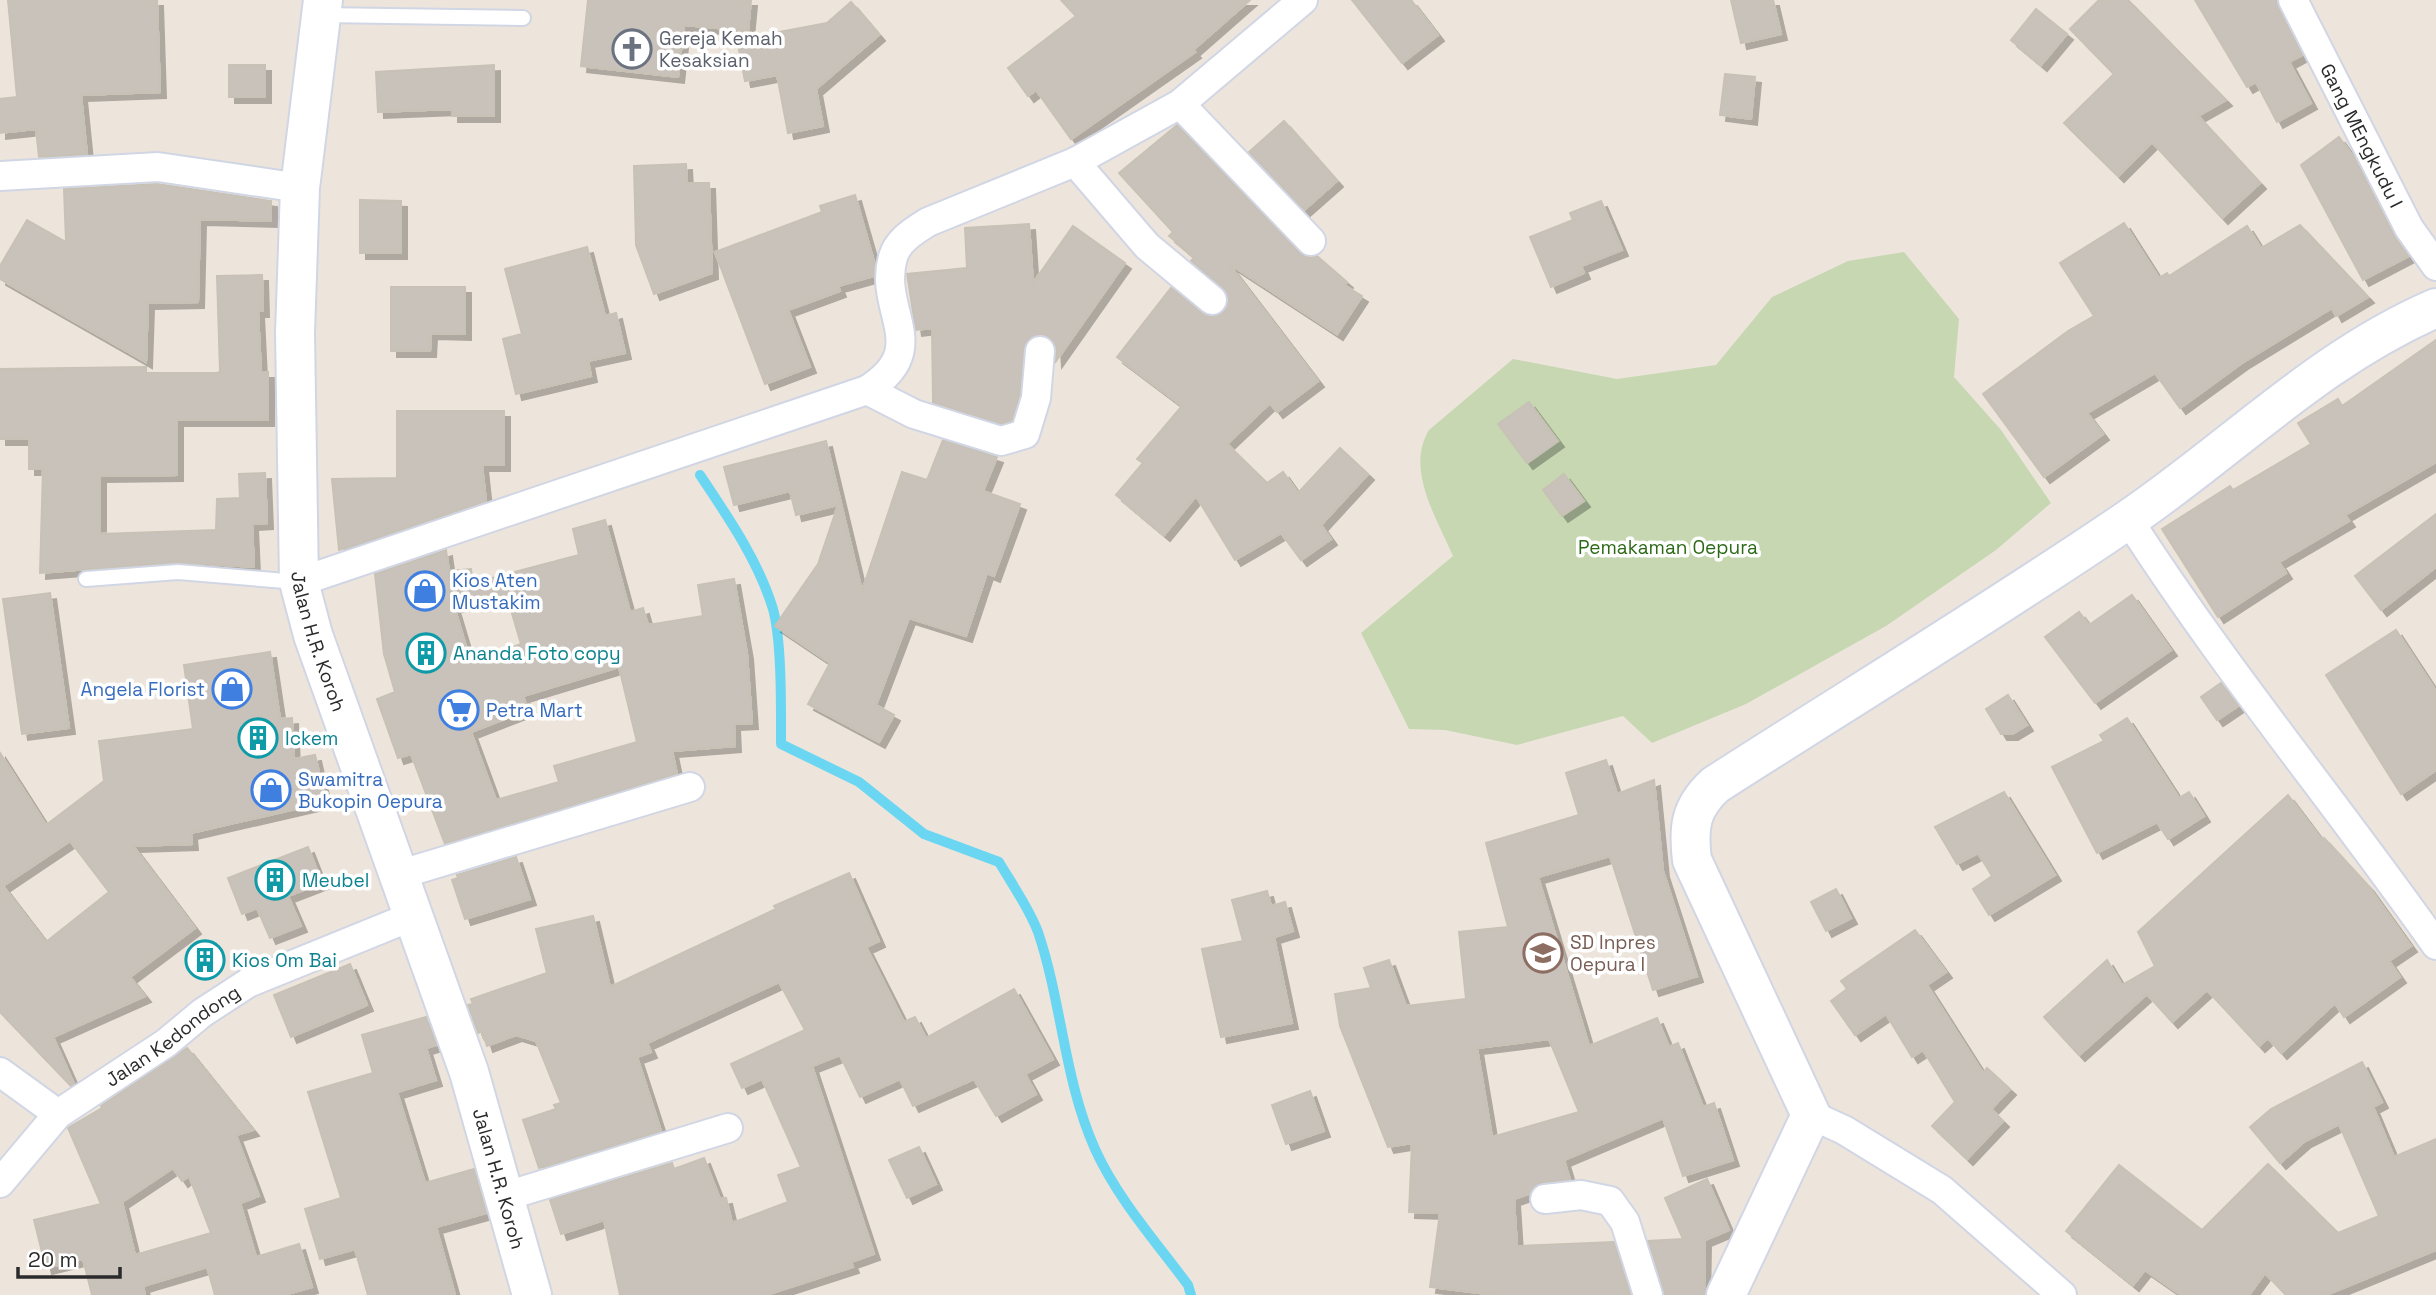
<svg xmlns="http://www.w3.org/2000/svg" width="2436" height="1295" viewBox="0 0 2436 1295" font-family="'Space Grotesk',sans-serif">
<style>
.cemetery{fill:#c6d7b2}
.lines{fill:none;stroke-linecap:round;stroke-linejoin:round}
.stream{stroke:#6bd6f2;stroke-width:10}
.building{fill:#c8c2bb;stroke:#c8c1b5;stroke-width:2;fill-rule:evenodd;filter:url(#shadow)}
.lane-casing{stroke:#d1d6e4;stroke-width:18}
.street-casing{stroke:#d1d6e4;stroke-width:32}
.secondary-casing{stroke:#d1d6e4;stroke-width:42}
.lane{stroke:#fff;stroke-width:14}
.street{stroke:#fff;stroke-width:28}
.secondary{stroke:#fff;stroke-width:38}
.labels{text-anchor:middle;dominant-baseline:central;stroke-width:7;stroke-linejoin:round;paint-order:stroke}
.worship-label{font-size:19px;fill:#5b616d;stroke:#fff;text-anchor:start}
.street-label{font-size:19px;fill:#2a2a2a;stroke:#fff}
.park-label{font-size:19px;fill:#2d6a18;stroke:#fff}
.shop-label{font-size:19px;fill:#366cbe;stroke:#fff;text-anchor:start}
.culture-label{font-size:19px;fill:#0d838f;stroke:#fff;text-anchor:start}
.education-label{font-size:19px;fill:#785e54;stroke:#fff;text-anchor:start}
</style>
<defs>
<filter id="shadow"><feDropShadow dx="6" dy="6" stdDeviation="0" flood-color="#0004"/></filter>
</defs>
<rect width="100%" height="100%" fill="#ede5dc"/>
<path class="cemetery" d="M1904 252 1959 319 1954 377 2001 430 2051 503 1996 550 1886 626 1746 704 1652 743 1623 716 1517 745 1445 730 1409 729 1361 633 1453 556C1437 519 1405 469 1429 430L1513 359 1617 379 1716 365 1772 297 1848 261Z"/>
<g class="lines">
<path class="stream" d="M700 475C728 517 758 560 773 609 782 642 781 708 781 744L859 782 924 834 999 862C1012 884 1029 908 1038 932 1062 1003 1064 1080 1095 1149 1117 1198 1156 1242 1188 1285L1191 1295"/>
</g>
<path class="building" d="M8 0H157L160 92 81 95 87 154 39 157 36 129 0 133V99L17 97Z
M588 0H751L748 31 684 25 678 77 581 66Z
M1061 0H1250L1193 50 1195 52 1071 139 1036 90 1028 96 1008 68 1076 16Z
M1352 0H1411L1438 35 1402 63Z
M1731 0H1773L1781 34 1741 43Z
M2099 0H2128L2226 100 2198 116 2260 183 2222 218 2152 142 2118 176 2064 123 2114 74 2070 29Z
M2195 0H2276L2302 55 2289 62 2311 103 2277 122 2256 82 2247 87Z
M851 2 879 35 816 89 823 126 788 133 777 75 745 81 737 40 827 23Z
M2036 9 2067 34 2041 65 2011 40Z
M229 65H265V97H229Z
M494 65V116H452V109L378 112 376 72Z
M1725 74 1755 77 1751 119 1720 115Z
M1284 121 1337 181 1304 210 1249 152Z
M1177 125 1299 252 1307 257 1317 256 1347 282 1344 285 1362 296 1337 334 1228 263 1318 381 1277 412 1270 403 1227 444 1267 483 1283 472 1298 493 1340 448 1368 474 1321 525 1331 539 1301 560 1281 533 1235 560 1196 496 1164 535 1116 495 1143 463 1137 459 1182 406 1117 357 1171 288 1209 316 1224 311 1228 302 1223 288 1191 261 1194 257 1169 236 1173 232 1119 173Z
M2339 137 2357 162 2394 236 2409 256 2363 280 2301 165Z
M686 164 687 183H709L712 273 654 294 636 245 634 166Z
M157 184 271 201V221L200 219 198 302 148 303 146 362 0 279V266L27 220 66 242 64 189Z
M855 195 875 265 874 276 838 286 840 291 788 310 810 367 765 384 715 252 822 212 820 206Z
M360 200 401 201V253H360Z
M1601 201 1622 250 1581 266 1584 273 1551 287 1530 237 1573 220 1570 213Z
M2124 223 2159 278 2167 273 2169 276 2247 226 2261 248 2300 225 2368 297 2336 316 2332 308 2242 363 2180 408 2155 373 2087 413 2103 434 2044 477 1983 394 2068 331 2094 316 2060 263Z
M1029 224 1033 283 1073 226 1125 263 1056 361 1055 345 1049 337 1041 334 1027 341 1020 395 1012 421 1001 424 933 403 932 328 916 330 907 274 967 268 965 228Z
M587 247 605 316 616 313 625 353 588 361 591 376 516 394 503 339 522 334 505 269Z
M262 275 263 311H258L261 372H268V420H177V475L100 476V534L216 530 217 499 240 498 239 474 265 473 267 523 252 524 254 567 177 562 40 573 43 469H29V439H0V369L146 367V373H217L220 372 217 276Z
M391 287H465V334L431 333 430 351H391Z
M2436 340V462L2345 515 2349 521 2279 562 2286 573 2218 617 2162 529 2230 486 2233 490 2311 444 2298 423 2338 399 2342 406Z
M1529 402 1558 441 1527 463 1498 424Z
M397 411H504V465H482L486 501 339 550 332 479 397 478Z
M943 440 997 457 983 491 1020 504 994 576 987 573 966 636 909 618 876 705 894 715 879 742 808 704 830 663 775 626 818 564 838 505 796 515 790 491 734 505 724 467 826 441 862 591 902 472 927 480Z
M1564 474 1584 501 1562 516 1543 490Z
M2436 514V567L2381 610 2355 576Z
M605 520 630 612 643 608 648 625 703 616 698 585 734 579 747 653 752 723 734 724 735 746 672 751 677 774 445 844 411 754 398 758 377 699 395 692 384 654 375 574 446 550 449 571 471 569 473 583 579 555 573 529ZM508 600 521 644 471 663 454 606ZM619 667 637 742 554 766 559 782 496 800 471 732 528 710 523 696Z
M50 593 69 728 22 734 3 599Z
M2132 595 2171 650 2095 703 2045 637 2079 612 2089 625Z
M2396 630 2436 691V770L2401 794 2326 675Z
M270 652 280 719 292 718 294 759 315 755 326 802 191 833 192 844 133 846 195 928 130 977 145 996 53 1037 74 1084 71 1086 0 1012V753L46 825 104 781 99 741 193 729 184 665ZM70 841 109 892 46 942 3 886Z
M2221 683 2238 706 2217 720 2201 697Z
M2008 695 2027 725 2012 734H2001L1986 709Z
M2127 718 2179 798 2189 792 2204 816 2168 839 2157 822 2097 853 2052 767 2104 741 2100 735Z
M1606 760 1617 794 1654 780 1663 871 1697 976 1653 990 1610 856 1538 877 1589 1046 1657 1018 1669 1047 1678 1043 1703 1107 1714 1103 1733 1160 1683 1176 1663 1118 1564 1160 1570 1180 1543 1183 1535 1186 1529 1194 1514 1199 1517 1246 1614 1242 1631 1295H1495L1430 1287 1440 1213 1409 1212 1412 1143 1388 1147 1340 1026 1335 994 1371 988 1364 968 1389 960 1406 1006 1466 999 1459 932 1508 927 1486 843 1579 815 1566 773ZM1549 1039 1579 1112 1492 1137 1477 1048Z
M2004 792 2055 875 1989 915 1973 889 1992 876 1978 853 1957 864 1935 827Z
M2288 795 2322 840 2324 838 2368 886 2411 946 2389 961 2400 977 2344 1017 2335 1003 2281 1053 2268 1038 2259 1046 2207 990 2172 1022 2147 994 2079 1055 2044 1017 2107 960 2122 985 2155 966 2138 932Z
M308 847 322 883 288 896 301 926 270 938 257 908 242 914 228 878Z
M516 857 530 899 465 919 452 880 458 878 457 875Z
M849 873 879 941 866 947 904 1022 915 1017 926 1038 1014 989 1053 1059 1025 1074 1036 1094 996 1116 974 1079 913 1106 900 1079 860 1097 840 1055 812 1066 874 1254 851 1262 853 1267 766 1295H620L604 1220 561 1234 550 1200 672 1163 674 1169 704 1158 720 1199 726 1198 732 1223 788 1202 778 1175 801 1167 762 1079 742 1088 731 1064 805 1030 779 982 647 1043 651 1052 637 1057 661 1131 539 1168 523 1120 556 1109 554 1105 561 1103 536 1041 516 1035 487 1046 482 1031 478 1033 468 1005 473 1004 471 999 547 973 536 929 593 916 610 987 776 909 774 906Z
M1836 889 1851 918 1826 931 1811 902Z
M1267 891 1271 906 1285 902 1293 931 1274 937 1292 1023 1221 1037 1202 949 1243 941 1232 900Z
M1915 930 1946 972 1927 985 1983 1073 1987 1068 2010 1089 1991 1109 2003 1121 1967 1159 1932 1126 1955 1102 1923 1050 1912 1057 1886 1014 1855 1035 1831 1001 1847 989 1841 981Z
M350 964 367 1005 291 1037 274 995Z
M426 1017 436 1045 426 1048 436 1080 397 1092 425 1183 474 1169 486 1213 436 1227 455 1295H368L355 1249 320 1259 305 1209 341 1198 308 1092 373 1073 362 1035Z
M187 1048 253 1130 236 1135 259 1196 240 1203 256 1257 299 1244 312 1287 284 1295H215L207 1267 143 1286 145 1295H92L83 1259 46 1268 34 1220 101 1204 68 1128 102 1108 101 1106ZM173 1168 182 1181 189 1176 211 1233 135 1255 122 1202Z
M2362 1062 2382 1102 2373 1107 2394 1157 2436 1139V1250L2326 1295H2286L2265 1273 2249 1295H2181L2145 1270 2133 1285 2066 1231 2119 1165 2202 1230 2268 1164 2338 1233 2379 1216 2339 1124 2305 1141 2280 1163 2250 1127 2271 1109Z
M1310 1091 1324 1131 1286 1144 1272 1105Z
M919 1147 936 1184 907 1198 889 1160Z
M1707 1179 1729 1230 1705 1240 1704 1295H1664L1648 1241 1683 1239 1665 1198Z"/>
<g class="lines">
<g class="lane-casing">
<path id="lane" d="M321 15 523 18
M86 579 178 572 297 582"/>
</g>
<g class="street-casing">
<g id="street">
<path id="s1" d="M2293 0 2409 228 2436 266"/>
<path d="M1180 104 1311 241"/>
<path d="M1075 162 1147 246 1212 300"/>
<path d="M0 176 158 167 300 188"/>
<path d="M867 390 914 414 1001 441 1025 434 1036 398 1040 351"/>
<path d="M2128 519C2223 667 2335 802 2436 945"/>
<path d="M299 582 867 390C934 348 877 311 893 257 898 240 914 231 928 222L1075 162 1180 104 1303 0"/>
<path d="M398 875 690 787"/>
<path d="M0 1072 58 1114"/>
<path d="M1811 1115 1844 1130 1942 1190 2062 1295"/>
<path id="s2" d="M0 1183 58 1114 166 1043 202 1013 248 983 413 916"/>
<path d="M506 1196 728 1128"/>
<path d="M1545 1199 1581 1195 1610 1201 1625 1222 1648 1295"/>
</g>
</g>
<g class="secondary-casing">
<g id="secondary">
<path id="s3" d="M323 0 300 188 295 333 299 582 313 635 469 1072 532 1295"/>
<path d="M1726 1295 1811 1115 1692 860C1688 828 1690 808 1715 785 1852 697 1992 612 2126 521 2231 450 2318 359 2436 308"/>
</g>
</g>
<use href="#lane" class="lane"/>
<use href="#street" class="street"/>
<use href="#secondary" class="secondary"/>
</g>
<defs>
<g id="church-ring" transform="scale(2.0125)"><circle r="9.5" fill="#fff" stroke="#6b7280" stroke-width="1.5"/><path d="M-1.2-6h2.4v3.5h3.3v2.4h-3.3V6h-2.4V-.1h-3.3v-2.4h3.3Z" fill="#6b7280"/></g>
<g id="shop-ring" transform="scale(2.0125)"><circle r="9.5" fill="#fff" stroke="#3f7fe0" stroke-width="1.5"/><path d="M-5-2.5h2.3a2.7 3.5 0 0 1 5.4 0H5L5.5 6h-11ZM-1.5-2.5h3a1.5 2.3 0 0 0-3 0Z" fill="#3f7fe0"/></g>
<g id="building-ring" transform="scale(2.0125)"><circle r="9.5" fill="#fff" stroke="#0f9aa8" stroke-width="1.5"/><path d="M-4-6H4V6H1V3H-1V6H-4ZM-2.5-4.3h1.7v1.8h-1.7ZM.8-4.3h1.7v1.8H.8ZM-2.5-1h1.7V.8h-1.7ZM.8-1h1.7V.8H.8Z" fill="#0f9aa8"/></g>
<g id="supermarket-ring" transform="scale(2.0125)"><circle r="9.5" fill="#fff" stroke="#3f7fe0" stroke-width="1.5"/><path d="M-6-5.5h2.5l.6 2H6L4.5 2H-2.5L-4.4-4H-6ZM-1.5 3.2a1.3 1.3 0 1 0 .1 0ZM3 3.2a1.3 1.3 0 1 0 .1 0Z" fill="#3f7fe0"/></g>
<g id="school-ring" transform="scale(2.0125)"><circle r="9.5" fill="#fff" stroke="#8d6e63" stroke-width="1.5"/><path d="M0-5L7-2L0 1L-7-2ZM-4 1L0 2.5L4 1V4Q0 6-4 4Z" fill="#8d6e63"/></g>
</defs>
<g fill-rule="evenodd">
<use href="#church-ring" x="632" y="49"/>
<use href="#shop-ring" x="425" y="591"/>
<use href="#building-ring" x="426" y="653"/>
<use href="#shop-ring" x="232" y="689"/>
<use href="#supermarket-ring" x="459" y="710"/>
<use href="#building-ring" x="258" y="738"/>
<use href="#shop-ring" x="271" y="790"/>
<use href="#building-ring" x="275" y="880"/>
<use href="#school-ring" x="1543" y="953"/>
<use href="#building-ring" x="205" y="960"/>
</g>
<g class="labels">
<g class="worship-label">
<text x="659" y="38">Gereja Kemah<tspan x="659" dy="22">Kesaksian</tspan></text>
</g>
<g class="street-label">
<text stroke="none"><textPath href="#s1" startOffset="152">Gang MEngkudu I</textPath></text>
<text stroke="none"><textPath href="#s3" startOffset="646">Jalan H.R. Koroh</textPath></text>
<text stroke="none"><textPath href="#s2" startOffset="229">Jalan Kedondong</textPath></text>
<text stroke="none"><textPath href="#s3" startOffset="1213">Jalan H.R. Koroh</textPath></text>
</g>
<g class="park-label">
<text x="1668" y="547">Pemakaman Oepura</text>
</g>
<g class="shop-label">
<text x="452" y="580">Kios Aten<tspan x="452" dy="22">Mustakim</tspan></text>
<text x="205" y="689" text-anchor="end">Angela Florist</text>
<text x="486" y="710">Petra Mart</text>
<text x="298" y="779">Swamitra<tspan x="298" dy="22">Bukopin Oepura</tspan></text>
</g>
<g class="culture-label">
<text x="453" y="653">Ananda Foto copy</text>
<text x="285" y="738">Ickem</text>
<text x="302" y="880">Meubel</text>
<text x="232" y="960">Kios Om Bai</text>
</g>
<g class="education-label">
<text x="1570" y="942">SD Inpres<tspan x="1570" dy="22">Oepura I</tspan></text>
</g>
</g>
<path d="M18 1267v10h102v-10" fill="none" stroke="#2a2a2a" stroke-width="3.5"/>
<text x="28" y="1267" font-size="21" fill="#2a2a2a" stroke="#ffffff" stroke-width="5" paint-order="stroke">20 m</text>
</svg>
